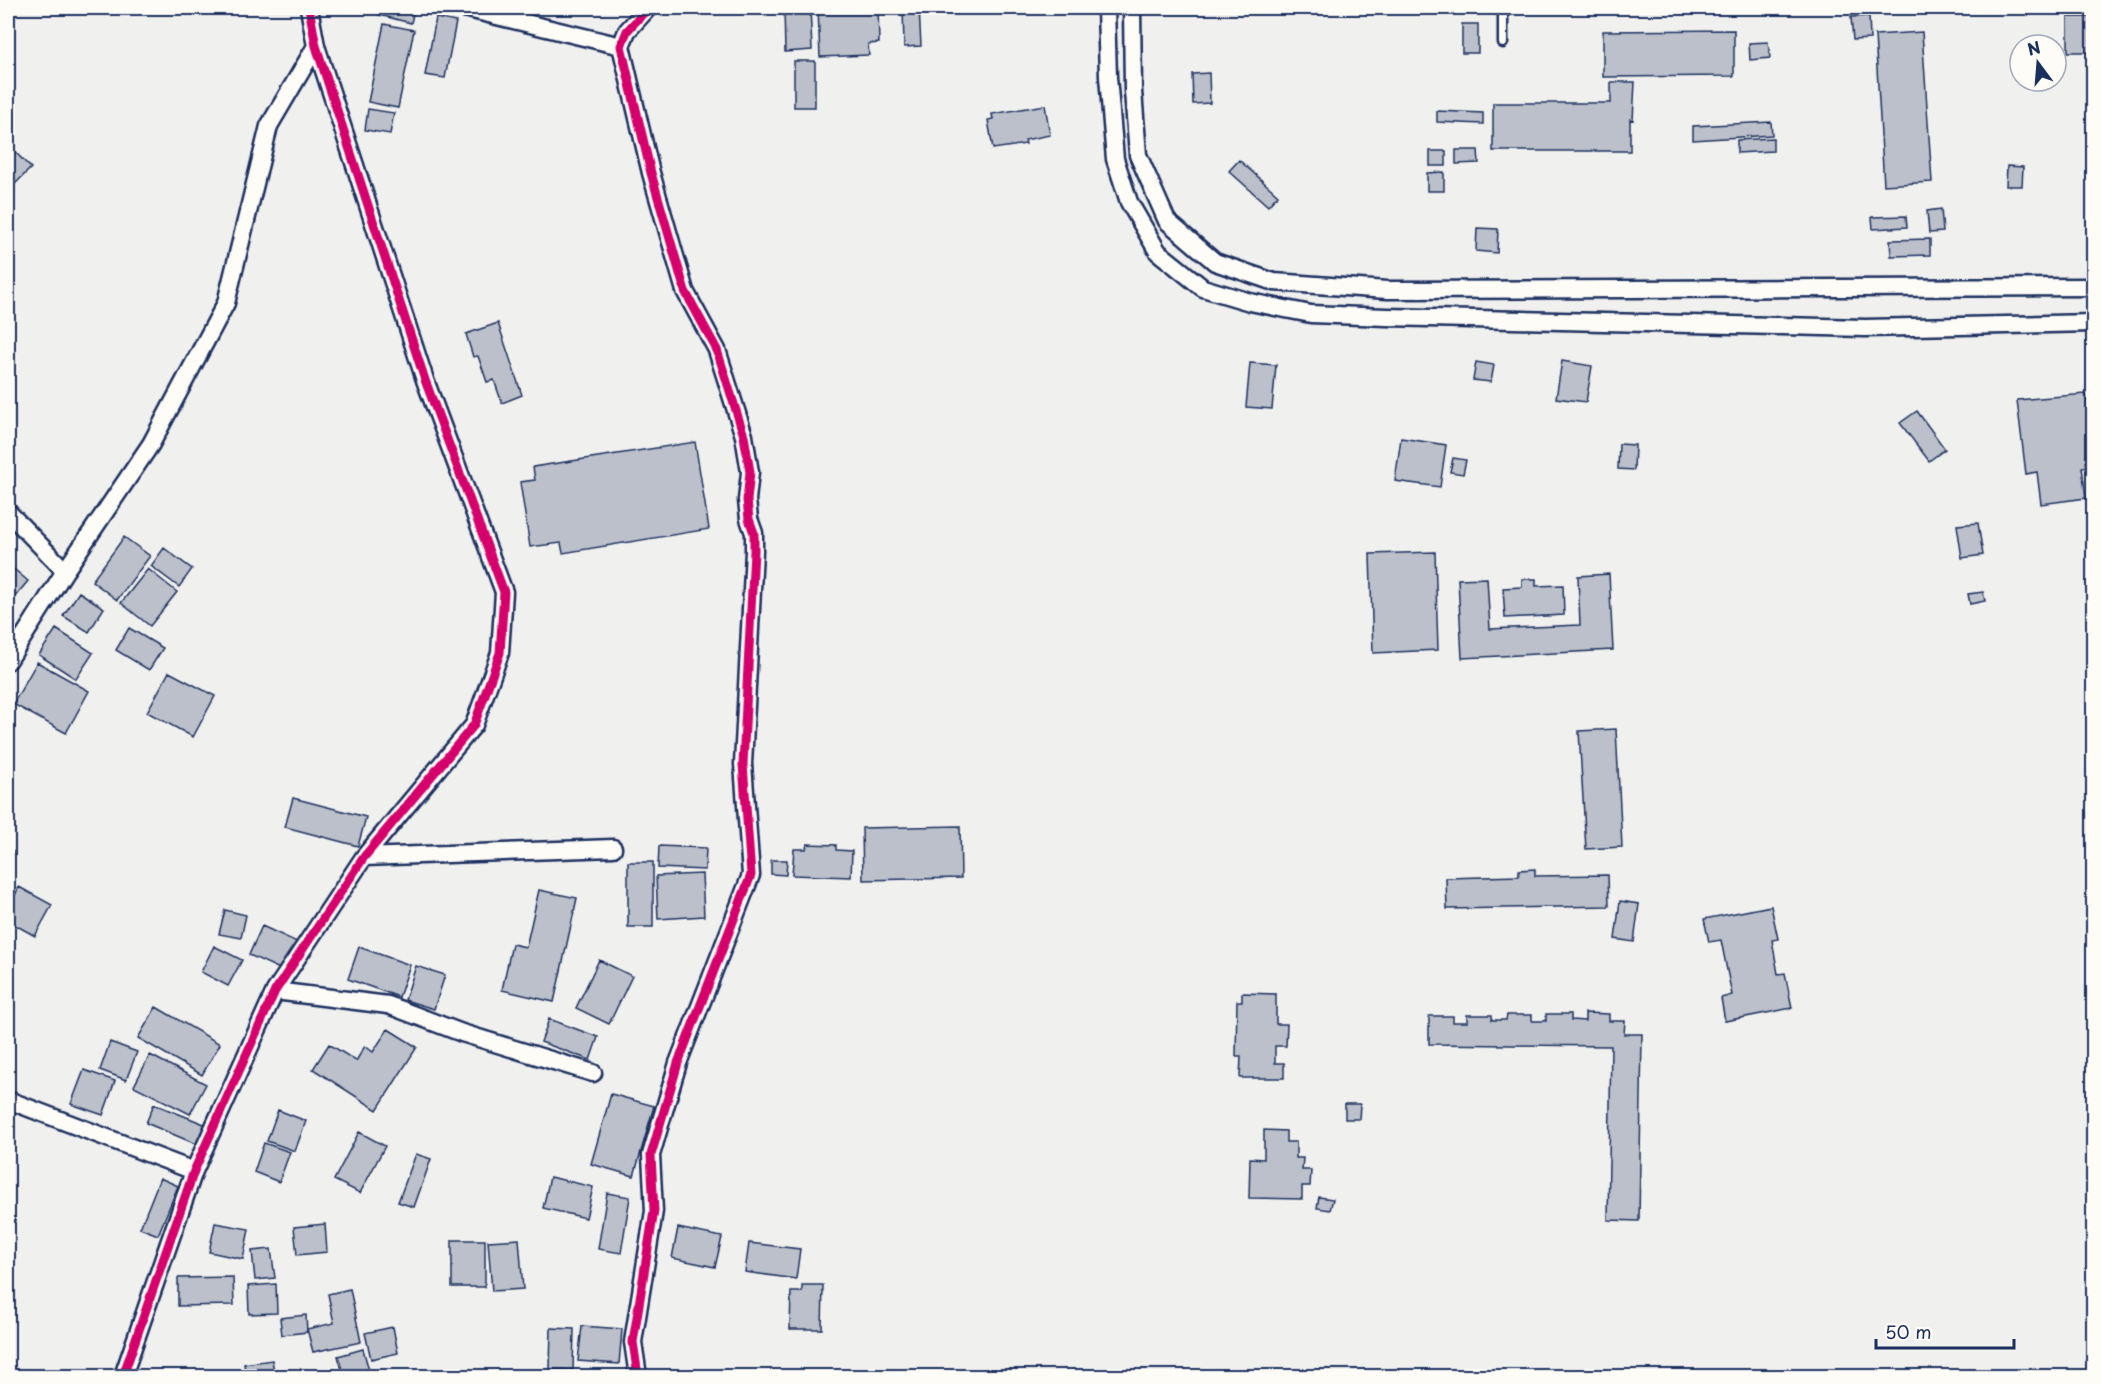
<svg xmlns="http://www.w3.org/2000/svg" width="2101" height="1384" viewBox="0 0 2101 1384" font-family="'Playpen Sans',sans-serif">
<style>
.building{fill:#bbc0ca;stroke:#1b2f5e;stroke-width:1.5}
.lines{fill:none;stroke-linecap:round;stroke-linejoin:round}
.service-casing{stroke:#1b2f5e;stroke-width:13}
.minor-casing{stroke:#1b2f5e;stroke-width:21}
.service{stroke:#fdfcf7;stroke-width:8}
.minor{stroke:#fdfcf7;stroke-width:16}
.cycleway-casing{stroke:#fdfcf7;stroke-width:13}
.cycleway{stroke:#d6006c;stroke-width:9}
</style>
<rect width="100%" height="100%" fill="#f0f0ee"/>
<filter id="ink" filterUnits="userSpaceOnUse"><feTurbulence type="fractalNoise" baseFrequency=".0167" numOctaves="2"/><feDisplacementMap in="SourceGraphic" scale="12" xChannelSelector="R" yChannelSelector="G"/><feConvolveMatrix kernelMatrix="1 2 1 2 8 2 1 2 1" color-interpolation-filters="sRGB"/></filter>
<g filter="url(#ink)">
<path class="building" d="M381 8 413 14 411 23 379 15Z
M784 8H810L812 50 785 52Z
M818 8H878L879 43 868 44 869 55 820 57Z
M903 8H919L921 46 904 47Z
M1455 8H1474L1473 10Z
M1869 16 1870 39 1853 40 1851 17Z
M2068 17H2094V52H2068Z
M436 18 456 22 445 78 425 75Z
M384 24 414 30 398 108 368 102Z
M1462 24H1478V53H1462Z
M1734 30V76L1603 77V31Z
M1922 32 1932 182 1884 185 1875 35Z
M1768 42 1770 58 1750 60 1749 43Z
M794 61H815V107H794Z
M1209 73 1210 103 1193 104 1192 74Z
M1611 82H1635L1633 120 1630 119V151H1493V103H1611Z
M1045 105 1050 135 1025 140 1026 144 993 149 988 120 993 119 992 114Z
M368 109 394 113 390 134 365 130Z
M1437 111 1483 113V124L1437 122Z
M1771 122 1772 135 1693 140V126Z
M1773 138V151L1737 153V140Z
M8 145 31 168 14 185 8 179Z
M1456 150H1478L1479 163 1456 164Z
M1430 151H1446V166H1430Z
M1239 160 1278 195 1268 206 1229 171Z
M2007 166 2023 167 2022 186H2006Z
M1444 172V191H1427V173Z
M1941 209 1943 232 1929 233 1927 211Z
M1906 216 1907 227 1873 229 1872 217Z
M1477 228 1498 229 1497 253 1476 251Z
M1930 239V255L1891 256 1890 240Z
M498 323 522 395 502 403 494 380 487 382 478 356 473 357 466 334Z
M1562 361 1592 366 1586 402 1556 398Z
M1476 362 1494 365 1491 382 1473 380Z
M1250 363 1276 365 1272 409 1246 407Z
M2086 394 2094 465 2082 467 2086 498 2041 504 2037 472 2026 474 2017 400Z
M1917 411 1945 449 1929 461 1900 423Z
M1401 438 1446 445 1440 487 1395 481Z
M695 442 709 529 563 553 561 543 530 547 520 482 535 480 533 467Z
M1619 444 1635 445 1634 470 1618 469Z
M1453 458 1466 460 1463 474 1450 472Z
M1978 523 1983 555 1962 558 1957 525Z
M124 537 150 556 117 600 92 581Z
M164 548 192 569 179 587 151 566Z
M1435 552 1438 650 1373 653 1370 554Z
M8 564 28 581 8 605Z
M148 569 177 592 150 626 121 603Z
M1609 574 1613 650 1462 658 1458 579 1487 578 1490 629 1580 625 1578 576Z
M1522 579H1536V586L1563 585 1564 615 1505 618 1503 588 1522 587Z
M79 592 104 608 89 632 63 616Z
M1983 592 1985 601 1970 604 1968 594Z
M129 628 163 648 149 670 116 650Z
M56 629 93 653 76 679 39 655Z
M37 662 89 691 66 733 13 704Z
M169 672 215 696 193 737 147 712Z
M1616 729 1622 847 1586 849 1579 731Z
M293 798 366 817 358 846 285 827Z
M960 826 961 878 863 880 862 828Z
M807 844 836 845V850L852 851 851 877 792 875 794 849H806Z
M659 846 706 848 705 870 658 868Z
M8 847 14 852 8 862Z
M771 860H787L786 875 771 874Z
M628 862H653V927H628Z
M1535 869V876L1608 875 1609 906 1447 909 1446 878 1519 876V870Z
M702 874 704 916 658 919 656 876Z
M19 887 52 905 35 936 8 921V909Z
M539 890 577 898 554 1002 502 990 512 944 526 947Z
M1620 901 1639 904 1634 942 1615 939Z
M1771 906 1778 939 1772 940 1778 974 1785 973 1792 1008 1725 1021 1721 998 1732 995 1721 940 1709 942 1704 919Z
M225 910 246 915 241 938 219 934Z
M262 926 297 942 284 971 249 955Z
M214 946 242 960 228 986 201 972Z
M359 947 410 965 399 997 348 979Z
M599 960 632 976 609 1024 576 1008Z
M416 966 445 975 434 1009 405 1000Z
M1242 993 1276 994V1024H1287L1286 1046H1275V1063H1284V1078H1240L1241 1056H1236L1237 1001H1242Z
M156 1007 220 1044 202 1075 138 1038Z
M1585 1013 1609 1014V1021H1625L1624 1034H1642L1639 1221 1608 1220 1611 1046 1429 1044V1016H1453V1022H1467V1015H1492V1020H1506L1507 1015H1532V1021H1546V1014H1571V1020L1585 1021Z
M549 1019 598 1037 590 1060 541 1042Z
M388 1029 417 1047 377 1110 313 1069 329 1044 356 1061 365 1046 373 1052Z
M110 1042 137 1052 126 1080 100 1070Z
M150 1055 206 1084 190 1114 134 1086Z
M84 1070 115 1081 103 1115 71 1104Z
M611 1094 654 1106 634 1176 591 1164Z
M154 1104 209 1126 201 1146 146 1123Z
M1345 1104H1360L1359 1119H1345Z
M278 1110 306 1121 295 1151 267 1141Z
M1264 1130 1286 1131V1142H1296V1158H1303L1302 1170H1311L1310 1186H1302V1199L1249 1198 1250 1158 1264 1159Z
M359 1132 385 1146 360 1193 334 1180Z
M264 1143 290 1152 279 1182 254 1172Z
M416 1154 431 1159 414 1207 398 1202Z
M550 1177 593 1187 586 1218 543 1208Z
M160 1178 178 1186 158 1235 140 1228Z
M607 1193 630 1197 621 1253 598 1249Z
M1319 1197 1333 1199 1330 1210 1317 1208Z
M215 1223 249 1229 243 1259 209 1252Z
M325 1224 327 1252 297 1255 294 1227Z
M678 1228 722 1237 715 1267 672 1258Z
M519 1239 523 1289 492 1291 488 1241Z
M452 1240H485V1287H452Z
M749 1243 800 1249 796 1279 745 1272Z
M271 1249 275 1278 255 1280 252 1251Z
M233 1277 234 1305 178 1306V1278Z
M276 1284 277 1313 249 1314 248 1286Z
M802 1285H823L822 1329H790L791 1292H802Z
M350 1289 361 1342 313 1352 307 1329 334 1323 328 1294Z
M306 1315 307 1332 282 1335 280 1318Z
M582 1326 622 1329 619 1364 578 1361Z
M393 1327 398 1353 371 1359 365 1333Z
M551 1328 574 1329 573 1370 550 1369Z
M363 1349 370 1374 360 1376H344L338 1356Z
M272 1360 275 1376H246L244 1364Z"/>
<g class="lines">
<g class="service-casing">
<path id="service" d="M1503 43V8"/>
</g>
<g class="minor-casing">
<path id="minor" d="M464 8 621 46
M1106 8 1108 77 1115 159 1129 202 1158 252 1203 288 1250 302 1311 314 1386 317 1865 328 2094 323
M1132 8 1133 91 1138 155 1167 221 1215 262 1274 282 1387 290 2094 287
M8 512 65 571
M8 661 65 571 151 444 226 303 269 126 316 46
M364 857 613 848
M275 991 388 1005 462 1033 593 1073
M8 1100 194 1171
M123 1376 194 1171 275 991 364 857 474 725 500 653 504 592 425 380 316 46 309 8
M638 1376 633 1342 654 1211 651 1155 678 1063 751 875 743 764 754 551V533L749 519 747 500 750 472 744 436 717 350 685 291 651 173 621 46 627 31 648 8"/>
</g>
<use href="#service" class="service"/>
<use href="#minor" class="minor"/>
<g class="cycleway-casing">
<path id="cycleway" d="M123 1376 194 1171 275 991 364 857 474 725 500 653 504 592 425 380 316 46 309 8
M638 1376 633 1342 654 1211 651 1155 678 1063 751 875 743 764 754 551V533L749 519 747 500 750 472 744 436 717 350 685 291 651 173 621 46 627 31 648 8"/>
</g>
<use href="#cycleway" class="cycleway"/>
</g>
</g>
<rect width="2101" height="1384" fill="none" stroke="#fdfcf7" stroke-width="30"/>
<rect x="15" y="15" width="2071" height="1354" fill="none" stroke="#1b2f5e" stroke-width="2" filter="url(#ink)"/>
<g transform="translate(2038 63) rotate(344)"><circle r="28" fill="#fdfcf7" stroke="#a3aaba" stroke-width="1.5"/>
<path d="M0-4.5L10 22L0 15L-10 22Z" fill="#1b2f5e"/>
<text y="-9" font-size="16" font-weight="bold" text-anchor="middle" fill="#1b2f5e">N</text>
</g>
<path d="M1876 1339v9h138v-9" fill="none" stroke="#1b2f5e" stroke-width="3"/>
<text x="1885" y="1339" font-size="18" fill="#1b2f5e" stroke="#fdfcf7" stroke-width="4.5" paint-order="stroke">50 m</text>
</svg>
